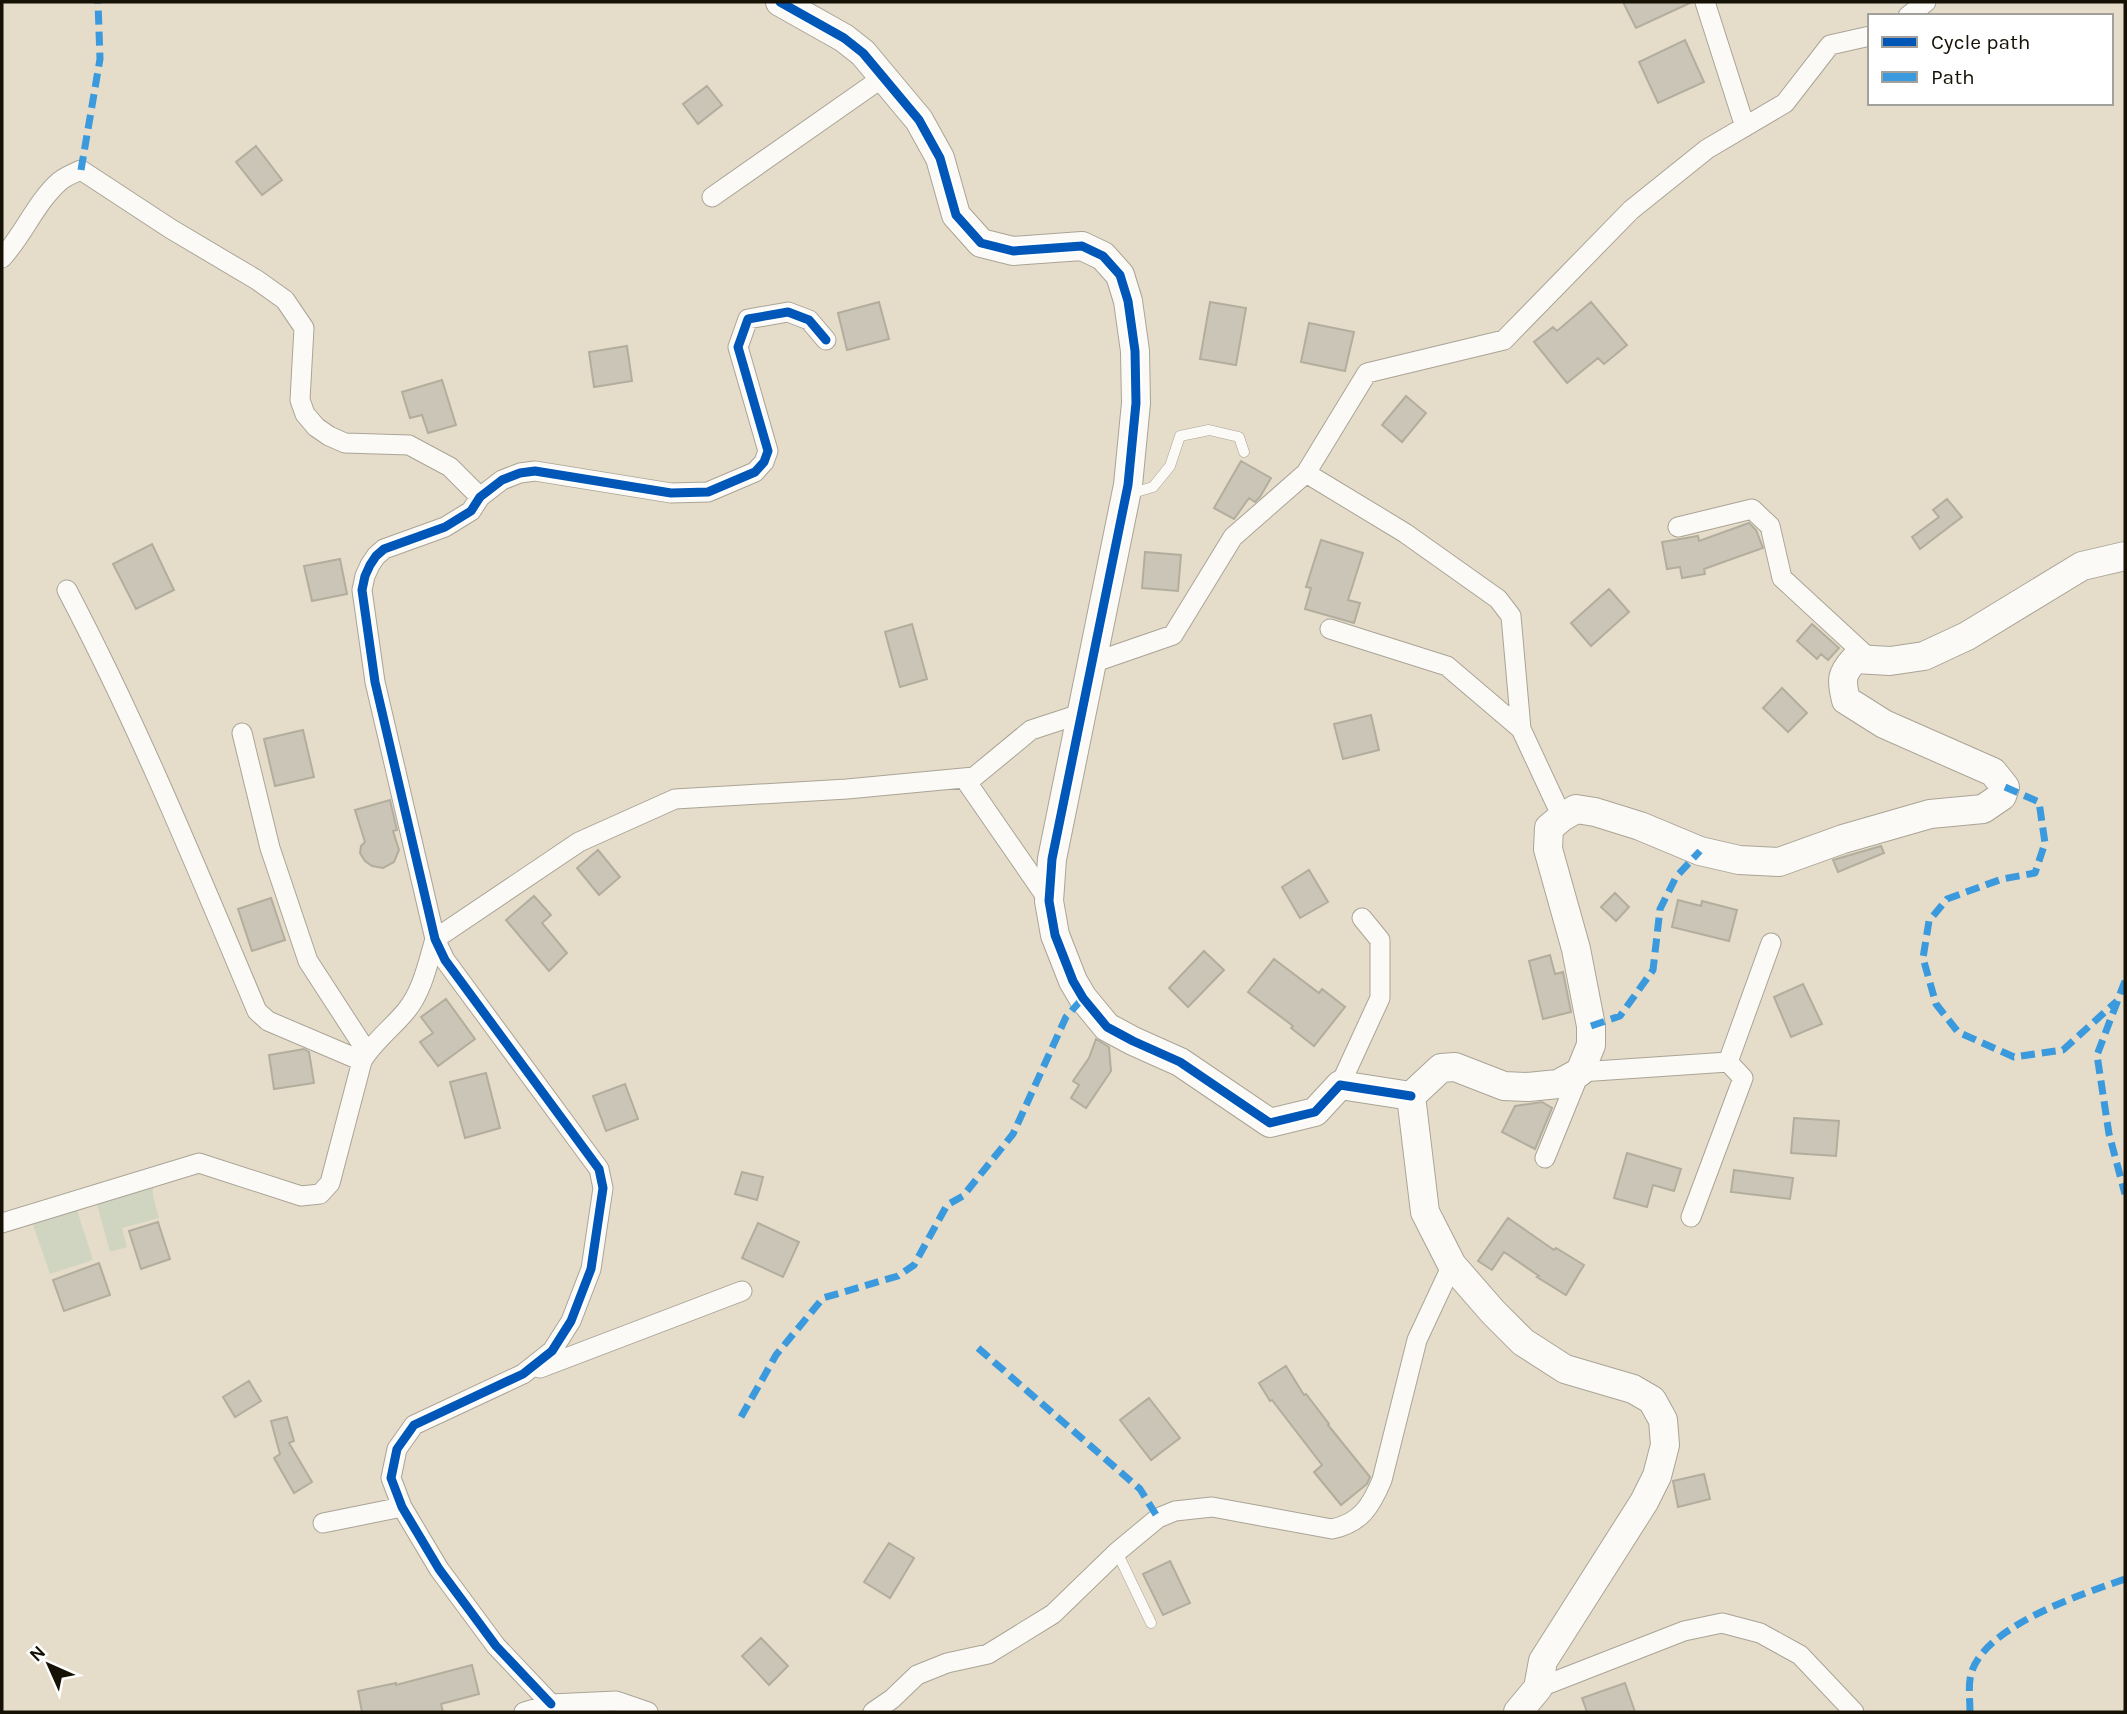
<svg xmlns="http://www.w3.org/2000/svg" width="2127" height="1714" viewBox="0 0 2127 1714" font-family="Karla,sans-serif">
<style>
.green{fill:#d0d5c2}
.building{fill:#cac5b6;stroke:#b3ad9e;stroke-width:2}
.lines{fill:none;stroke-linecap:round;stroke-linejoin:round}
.lane-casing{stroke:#aaa496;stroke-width:11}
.street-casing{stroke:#aaa496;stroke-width:21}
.secondary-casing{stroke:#aaa496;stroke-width:30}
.lane{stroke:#fbfaf7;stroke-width:10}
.street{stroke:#fbfaf7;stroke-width:19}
.secondary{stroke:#fbfaf7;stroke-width:28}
.quiet{stroke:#3b9add;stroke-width:7;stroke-dasharray:14 7;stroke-linecap:butt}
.cycleway-casing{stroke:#fff;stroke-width:13}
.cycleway{stroke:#0057b8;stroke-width:9}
</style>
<rect width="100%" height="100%" fill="#e5ddca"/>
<path class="green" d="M153 1185V1196L159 1218 122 1228 127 1247 110 1252 96 1201Z
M76 1207 93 1260 50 1274 32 1222Z"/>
<path class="building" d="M1623 2H1692L1636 28Z
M1685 40 1704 82 1658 103 1639 62Z
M707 86 722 105 698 124 683 104Z
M256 146 282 180 262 195 236 162Z
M879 302 889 339 847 350 838 313Z
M1210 302 1246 308 1236 365 1200 359Z
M1591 302 1627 345 1604 364 1598 358 1567 383 1534 342 1553 327 1557 331Z
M1309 323 1354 332 1345 371 1301 362Z
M627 346 632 381 594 387 589 352Z
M442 380 456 425 428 433 422 415 410 418 402 392Z
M1406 396 1426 413 1402 442 1382 425Z
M1241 461 1271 478 1260 497 1255 502 1249 498 1234 519 1214 508Z
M1947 499 1962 517 1920 549 1912 537 1939 517 1933 510Z
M1749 523 1756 530 1763 548 1704 569 1705 574 1682 578 1680 567 1667 569 1662 542 1698 536 1699 541Z
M1321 540 1363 553 1348 600 1360 603 1354 623 1305 609 1311 588 1306 587Z
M152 544 174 590 136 609 113 564Z
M1145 552 1181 555 1178 591 1142 588Z
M340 559 347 594 312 601 304 566Z
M1609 589 1629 612 1591 646 1571 623Z
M912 624 927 679 900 687 885 632Z
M1812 624 1839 648 1828 660 1821 654 1817 659 1797 641Z
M1782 688 1807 713 1788 732 1763 708Z
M1371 715 1379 750 1343 759 1334 724Z
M303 730 314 777 275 786 264 739Z
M390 800 397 830 393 831 399 850 394 862 383 868 372 866 365 861 360 853 361 846 365 842 355 810Z
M1881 846 1884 853 1838 872 1833 860Z
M598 850 620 877 599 895 577 868Z
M1309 870 1328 902 1300 918 1282 887Z
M1615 893 1629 907 1616 921 1601 907Z
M534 896 551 915 542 923 567 953 549 971 506 920Z
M271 898 285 940 252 951 238 909Z
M1678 900 1701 906 1702 901 1737 910 1729 941 1672 927Z
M1204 951 1224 970 1188 1007 1169 988Z
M1550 955 1555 974 1563 972 1571 1012 1543 1019 1529 961Z
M1274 959 1319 993 1322 989 1345 1007 1314 1046 1291 1028 1293 1026 1248 992Z
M1803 984 1822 1024 1791 1037 1774 997Z
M446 999 475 1039 438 1066 420 1042 433 1033 421 1017Z
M1096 1039 1109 1047 1111 1071 1086 1108 1071 1098 1079 1085 1073 1081 1089 1058Z
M304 1049 309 1052 314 1083 274 1089 269 1055Z
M486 1073 500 1128 465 1138 450 1082Z
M625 1084 638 1119 606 1131 593 1096Z
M1542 1102 1552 1108 1535 1149 1502 1132 1515 1106Z
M1794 1118 1839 1121 1836 1156 1791 1153Z
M1627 1153 1681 1169 1674 1191 1653 1185 1647 1207 1614 1198Z
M1734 1170 1793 1178 1790 1199 1731 1192Z
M742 1172 763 1177 757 1200 735 1194Z
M1508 1218 1554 1250 1556 1248 1584 1265 1566 1295 1537 1277 1539 1276 1504 1252 1492 1270 1478 1261Z
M158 1222 170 1259 141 1269 129 1231Z
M758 1223 799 1242 783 1277 742 1258Z
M99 1263 110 1295 64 1311 53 1280Z
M1286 1366 1304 1395 1306 1394 1329 1424 1328 1425 1370 1477 1367 1484 1341 1505 1314 1472 1322 1465 1272 1400 1270 1401 1259 1383Z
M249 1381 261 1401 235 1417 223 1397Z
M1149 1398 1180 1438 1151 1460 1120 1420Z
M287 1417 294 1441 289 1443 312 1482 294 1493 274 1458 280 1454 271 1421Z
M1704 1474 1710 1499 1678 1507 1673 1481Z
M889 1543 914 1558 890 1598 864 1582Z
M1170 1561 1190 1603 1163 1615 1143 1574Z
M761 1638 788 1666 769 1685 742 1656Z
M472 1665 479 1694 441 1704 443 1712H362L358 1691 396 1683V1685Z
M1625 1683 1635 1712H1587L1582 1698Z"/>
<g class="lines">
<g class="lane-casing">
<path id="lane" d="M1129 494 1153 487 1170 466 1180 436 1209 430 1239 437 1244 452
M1117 1552 1151 1623"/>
</g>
<g class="street-casing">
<path id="street" d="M1705 2 1745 127
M1908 16 1926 2
M712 197 882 78
M2 258C24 234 36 202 60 181 66 176 74 173 81 170L171 229 257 280 285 300 304 328 300 400 305 414 316 427 329 436 345 443 409 445 450 467 480 497
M1306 473 1367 373 1504 340 1631 210 1707 149 1785 103 1830 45 1870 36
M1678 527 1752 509 1770 526 1782 578 1872 661
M67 590C139 727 197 869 257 1011L268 1021 362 1061
M1330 629 1447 666 1521 729
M1092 663 1173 635 1233 537 1306 473 1405 533 1498 599 1511 616 1521 729 1562 817
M242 733 270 848 308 961 367 1052
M964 778 1049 901
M1340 1085 1380 998V940L1362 918
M1545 1158 1580 1072 1728 1062
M1691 1217 1743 1078 1728 1062 1771 943
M2 1223 199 1163 301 1196 320 1194 330 1183 362 1061C373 1042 392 1028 406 1011 422 992 428 963 435 939L579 842 675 799 847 789 974 777 1031 730 1083 713
M540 1368 742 1291
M323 1523 402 1507
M1538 1688 1684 1631 1722 1623 1760 1633 1800 1655 1854 1712
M551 1704 496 1646 439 1569 402 1507 391 1478 397 1449 414 1425 523 1374 552 1351 571 1321 591 1269 603 1188 599 1169 445 960 435 939 375 682 362 590 365 576 370 565 376 556 384 549 445 527 471 511 480 497 502 480 520 473 535 471 671 493 708 492 755 472 764 462 768 451 738 347 748 319 788 312 809 320 826 340
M524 1712 551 1704 616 1701 648 1712
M873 1712 892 1699 917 1675 947 1663 988 1654 1053 1614 1117 1552 1158 1518 1175 1511 1212 1507 1332 1529C1361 1523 1371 1506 1382 1480L1417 1340 1452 1265"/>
</g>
<g class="secondary-casing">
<path id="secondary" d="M780 2 844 38 863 53 919 120 940 158 956 215 981 243 1013 251 1082 246 1103 256 1120 275 1128 301 1135 351 1136 403 1128 485 1052 859 1049 901 1055 935 1073 981 1083 998 1107 1027 1133 1041 1180 1062 1270 1123 1315 1112 1340 1085 1411 1096
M1411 1096 1441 1068 1455 1067 1504 1086 1528 1087 1558 1084 1580 1072 1591 1045V1026L1576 949 1548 849 1549 828 1562 817 1576 809 1595 812 1640 826 1700 851 1739 860 1779 862 1843 839 1930 814 1983 809 2002 796 2005 787 1993 772 1884 724 1846 700C1841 680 1841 674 1855 659L1890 661 1924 656 1967 636 2082 566 2125 556
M1411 1096 1425 1212 1452 1265 1493 1312 1523 1342 1565 1369 1633 1389 1652 1400 1663 1420 1665 1445 1657 1476 1644 1502 1543 1661 1538 1688 1518 1712"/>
</g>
<use href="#lane" class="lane"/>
<use href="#street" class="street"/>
<use href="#secondary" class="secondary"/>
<path class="quiet" d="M81 170 100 59 98 2
M2005 787 2039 802 2045 843 2035 873 2002 879 1947 899 1929 921 1923 958 1936 1004 1958 1032 2014 1057 2063 1050 2117 1001
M2125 981 2097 1055 2109 1134 2125 1194
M1591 1026 1620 1016 1653 970 1660 909 1676 877 1700 851
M978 1348 1140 1489 1158 1518
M741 1417 776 1355 823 1298 898 1276 914 1265 947 1205 963 1196 1013 1134 1066 1017 1083 998
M1970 1712C1970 1701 1968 1685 1971 1674 1984 1626 2082 1594 2125 1579"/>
<g class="cycleway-casing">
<path id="cycleway" d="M780 2 844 38 863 53 919 120 940 158 956 215 981 243 1013 251 1082 246 1103 256 1120 275 1128 301 1135 351 1136 403 1128 485 1052 859 1049 901 1055 935 1073 981 1083 998 1107 1027 1133 1041 1180 1062 1270 1123 1315 1112 1340 1085 1411 1096
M551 1704 496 1646 439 1569 402 1507 391 1478 397 1449 414 1425 523 1374 552 1351 571 1321 591 1269 603 1188 599 1169 445 960 435 939 375 682 362 590 365 576 370 565 376 556 384 549 445 527 471 511 480 497 502 480 520 473 535 471 671 493 708 492 755 472 764 462 768 451 738 347 748 319 788 312 809 320 826 340"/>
</g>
<use href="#cycleway" class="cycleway"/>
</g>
<rect width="2127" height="1714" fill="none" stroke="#161105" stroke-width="7"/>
<rect x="1868" y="14" width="245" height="91" fill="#ffffff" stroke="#a2a09b" stroke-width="2"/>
<rect x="1882" y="37" width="35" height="10" fill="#0057b8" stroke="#a2a09b" stroke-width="2"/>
<text x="1931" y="49" font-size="21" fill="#161105">Cycle path</text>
<rect x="1882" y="72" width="35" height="10" fill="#3b9add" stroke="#a2a09b" stroke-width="2"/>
<text x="1931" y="84" font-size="21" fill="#161105">Path</text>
<g transform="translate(49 1665) rotate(315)" stroke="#ffffff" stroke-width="5" paint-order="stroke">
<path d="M0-5L12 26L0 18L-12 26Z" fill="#161105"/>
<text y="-10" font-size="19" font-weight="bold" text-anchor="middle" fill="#161105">N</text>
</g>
</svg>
